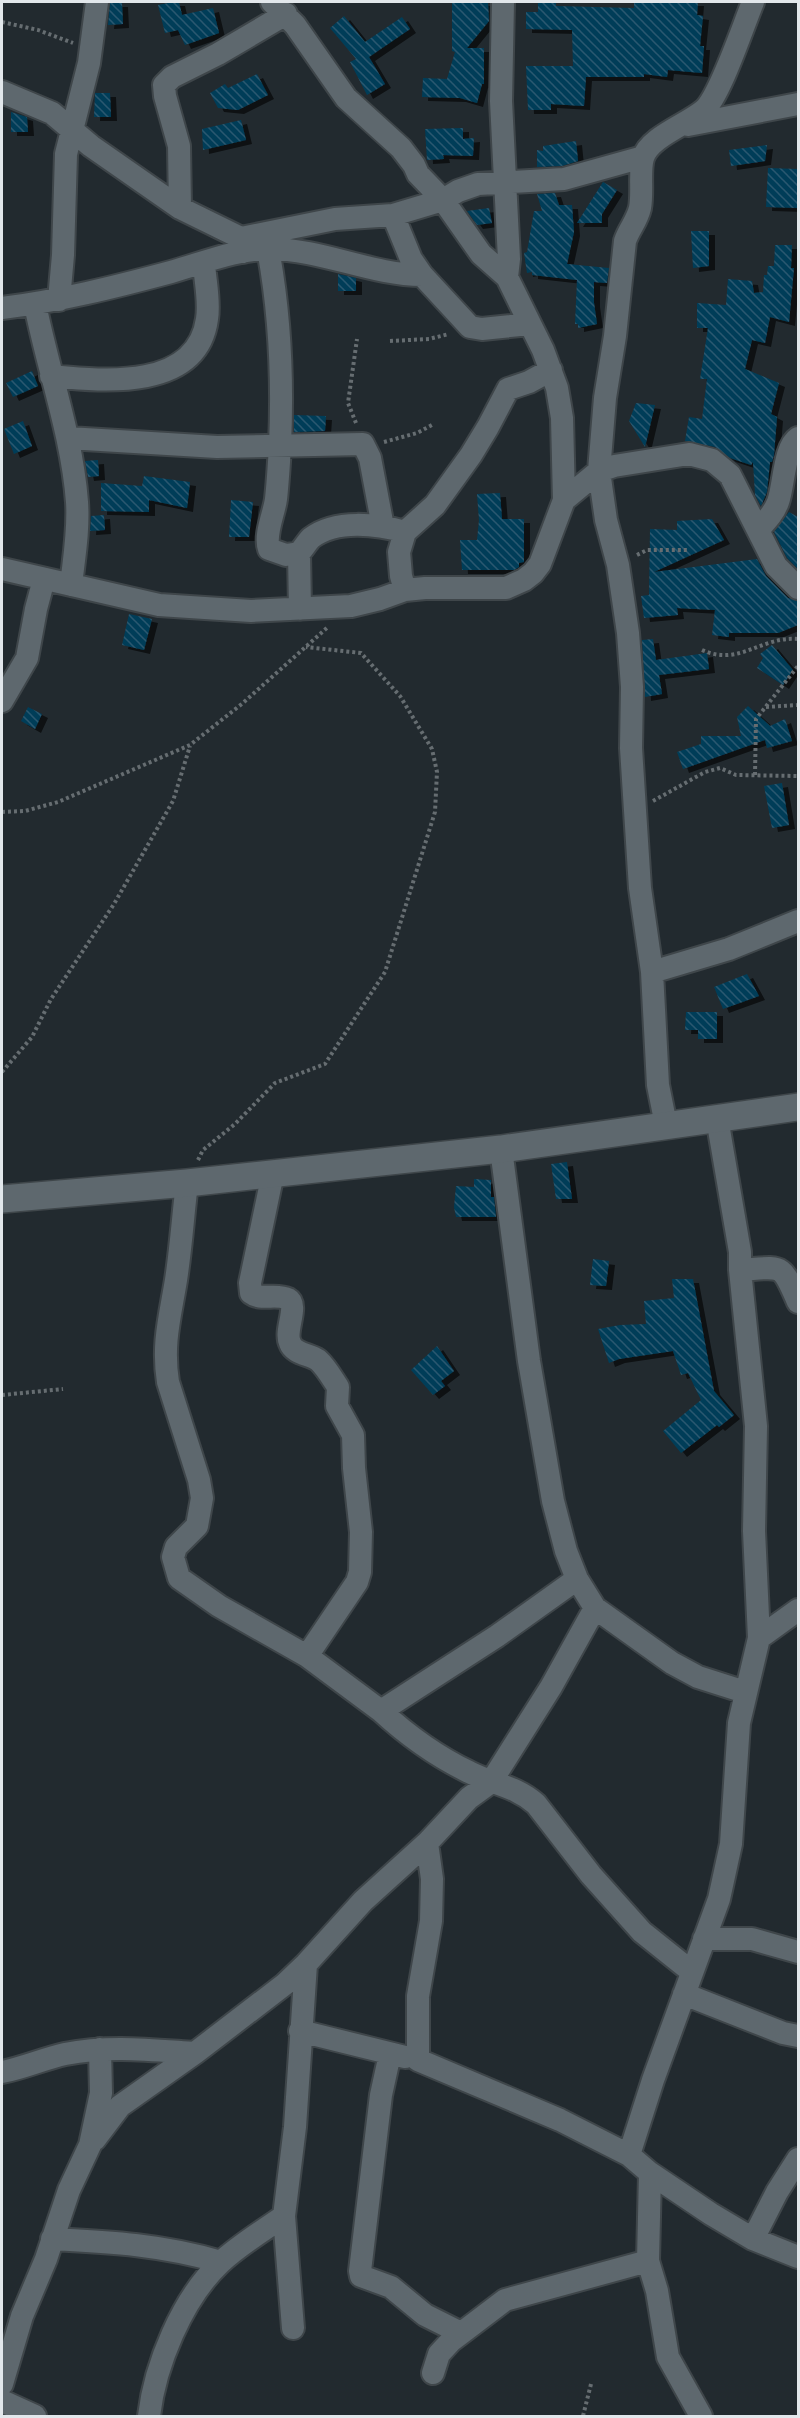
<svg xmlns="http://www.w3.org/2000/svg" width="800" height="2418" viewBox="0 0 800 2418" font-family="Georgia,serif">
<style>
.building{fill:url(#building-back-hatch);filter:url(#shadow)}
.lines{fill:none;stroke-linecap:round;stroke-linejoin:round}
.minor-casing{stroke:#3f464a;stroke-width:26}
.tertiary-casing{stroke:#3f464a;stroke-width:30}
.path{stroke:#666d71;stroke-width:4;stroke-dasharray:3 3;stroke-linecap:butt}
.minor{stroke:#5e686e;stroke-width:22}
.tertiary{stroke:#5e686e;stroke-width:27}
</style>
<defs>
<pattern id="building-back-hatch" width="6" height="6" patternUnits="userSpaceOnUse" patternTransform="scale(1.5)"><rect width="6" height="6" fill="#053d58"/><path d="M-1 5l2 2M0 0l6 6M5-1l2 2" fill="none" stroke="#295970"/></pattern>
<filter id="shadow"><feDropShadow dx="6" dy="4" stdDeviation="0" flood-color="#0009"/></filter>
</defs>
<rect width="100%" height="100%" fill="#222a2f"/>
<path class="building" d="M173 2H179L182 15 213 8 219 33 185 45 178 30 165 33 158 5Z
M452 2H488L489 21 467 48H484V84H482L477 103 460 98 422 97 423 78 447 79 455 52 452 51Z
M538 2H556V6L634 8V2H698L697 15 703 16 700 46H704L702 73 668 70 667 77 644 74V77H586L584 106 551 104V110H528L526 66H573L572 30 526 29V12H538Z
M110 3H122L123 24 108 25Z
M344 16 365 42 402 17 410 29 369 57 385 84 367 95 350 62 356 59 330 28Z
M257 74 268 95 238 110 218 108 210 93 225 84 228 88Z
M95 93H110L111 117H94Z
M11 112 27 117 28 132H11Z
M241 120 246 140 203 150 202 129Z
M463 128V139L474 138 473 156 443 155 444 159 427 160 425 129Z
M576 141 578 161 562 166 537 167V150L543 151V146Z
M767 145 765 161 731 166 729 150Z
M768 168 798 169V208L766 207Z
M603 182 617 190 602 214V223H577Z
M555 193 559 205H572L574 232 567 264 609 268 607 283 594 282V303L597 324 578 328V324H575L577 280 532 275V272L527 273 524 253 527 252 534 211H542L537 194Z
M489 208 492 223 477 225 467 211Z
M691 231H709V266L693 268Z
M775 245H792L791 268H794L789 322 770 317 765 343 752 340 745 369 779 383 771 414 777 417 774 455 772 462H770L767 492 761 506 755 495 753 462 751 465 730 458 715 447 685 441 689 417 702 419 707 379H700L708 328H697V303L726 305 728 279 752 281 754 293 763 292 764 275H767L768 266H774Z
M338 274 356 278V291H338Z
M32 371 38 386 13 397 6 383Z
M636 403 655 405 645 447 629 421Z
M294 415 326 416 325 431 294 432Z
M23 421 32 446 14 454 4 429Z
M98 460 99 476 88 477 85 461Z
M144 476 190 482 187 508 149 500V512L101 511V483L142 486Z
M500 493 502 519H524V562L519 563V567L514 570H462L460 540H477L479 520 477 494Z
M231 500 253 502 249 537H229Z
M789 512 798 517V569L787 558 774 532Z
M104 515 105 530 90 531 91 516Z
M712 519 724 540 654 572 757 559 766 576 788 598 798 601V625L778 633H729V637L712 635 715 610 677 608 678 615 644 618 641 596 649 595 650 529 677 530V521Z
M129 614 152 619 144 650 122 645Z
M653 639 656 660 707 653 709 669 659 675 662 694 645 697 642 640Z
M772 645 793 670 783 685 757 668 763 658 760 654Z
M748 706 770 726 785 719 792 741 767 748 765 740 683 769 677 752 701 744V736H741L737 717Z
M28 707 42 714 35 729 21 721Z
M782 783 789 825 772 828 764 786Z
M747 974 759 996 723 1009 714 987Z
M686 1012H717V1039H698V1030H685Z
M567 1162 572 1199H556L551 1164Z
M474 1179 491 1180V1197H494L496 1217H456L454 1207 456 1186 474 1187Z
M593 1259 609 1261 606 1286 590 1285Z
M672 1279H693L714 1391 734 1415 719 1427 717 1425 681 1453 663 1431 701 1400 688 1373 681 1375 673 1351 619 1359 609 1363 598 1329 620 1325 646 1324 644 1301 674 1298Z
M437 1346 454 1371 441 1381 445 1386 433 1395 411 1370Z"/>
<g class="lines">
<g class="minor-casing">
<path id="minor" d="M272 2 295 25 346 98 401 148 414 165 418 174 443 200 481 254 507 277
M503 2 501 101 509 259 507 277 543 350 557 388 562 418 564 500
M2 92 52 113 91 146 180 208 241 238 243 252
M688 125 798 104
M180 208 179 146 165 96 164 85 172 77 218 54 286 14
M393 215 411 259 422 275
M241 238 335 219 393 215 443 200 458 191 478 184 564 179 643 157
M268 249C280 314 283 379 280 445 279 463 278 481 276 499 274 514 264 535 269 549L286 555 299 553C303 549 307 542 311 538 336 519 377 524 405 532
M59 300 63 255 66 154 89 63 97 2
M35 304C48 370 72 435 77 502 79 530 74 558 71 585
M2 308C59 301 115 287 171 272 203 263 236 249 269 249 322 249 371 275 422 275L470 327 482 329 530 324
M51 376C103 381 197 391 207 319 210 301 205 281 204 263
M68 438 217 447 363 444 370 458 383 527
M759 529C767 520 774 513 778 502 784 486 784 447 798 438
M299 553 300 609
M2 569 159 605 251 611 351 606 380 599 405 590 425 588H506L524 580 533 573 540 564 564 500 599 471 614 466 689 454 712 460 730 475 776 566 798 588
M405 590 401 576 399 552 405 532 435 505 471 455 488 427 508 389 529 382 551 370
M2 701 27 658 36 609 44 579
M652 972 729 949 798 921
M666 1125 658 1085 652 972 640 888 631 748 632 687 628 633 618 565 606 520 599 471 605 398 615 336 625 241C629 229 637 221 640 208 643 193 639 170 643 158 649 137 688 124 704 110 720 96 743 26 753 2
M501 1149 529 1361 553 1501 566 1551 577 1579 595 1608 672 1663 698 1677 745 1692
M273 1173 250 1283 251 1293C261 1301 276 1293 288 1299 299 1305 284 1331 290 1343 294 1354 309 1354 318 1360 326 1367 332 1378 338 1387L337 1406 353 1435 354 1468 361 1532 360 1572 357 1582 307 1656
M187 1183C183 1215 181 1248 176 1280 170 1317 162 1344 168 1382L199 1480 202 1498 197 1526 176 1547 173 1557 179 1578 219 1606 307 1656 381 1711
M740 1270C783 1267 781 1262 798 1302
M577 1579 497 1636 381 1711C407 1735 436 1756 469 1772 492 1784 516 1786 536 1804L591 1875 642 1932 692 1972
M759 1638 798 1610
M427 1843 432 1879 431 1921 418 1996V2060L560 2120 629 2155 650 2173 711 2214 753 2239 798 2257
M704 1939H752L798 1952
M684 1994 783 2033 798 2036
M300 2031 405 2057
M390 2054 381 2095 360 2271 361 2276 391 2287 425 2315 461 2333
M2 2072C23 2068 43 2059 65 2054 109 2045 151 2050 195 2053L285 1984 306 1964 363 1901 427 1843 469 1798 491 1782 551 1687 595 1608
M95 2139 120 2106 195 2053
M629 2155 653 2080 719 1899 731 1844 739 1723 759 1638 754 1531 756 1426 740 1270V1252L717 1118
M650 2173 648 2261 657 2291 668 2357 701 2416
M52 2239C112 2242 163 2245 221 2262
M753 2239 777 2192 798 2159
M293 2328 284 2216 295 2127 306 1964
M433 2373 439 2354 451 2341 505 2300 648 2261
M2 2384 22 2316 46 2259 69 2190 90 2145 101 2093 100 2049
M2 2401 35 2416
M149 2416C155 2365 182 2299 220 2263 239 2245 263 2231 284 2216"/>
</g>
<g class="tertiary-casing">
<path id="tertiary" d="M2 1199 187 1183 501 1149 798 1107"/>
</g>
<path class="path" d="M2 22 38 30 73 43
M390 341 429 339 449 334
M356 423 348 403 357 339
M384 442 417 433 432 425
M637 555 647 550H689
M702 650C740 667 760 636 798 639
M766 707 798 705
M755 775 756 719 798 666
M653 801 705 772 720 768 736 775 798 776
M2 812 25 811 58 802 190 745 243 703 328 627
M2 1072 32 1037 51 999 114 904 173 801 190 746
M198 1160 203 1150 235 1124 275 1083 325 1064 385 972 435 812 437 772 432 749 400 696 361 653 306 647
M2 1395 63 1389
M583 2416 591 2384"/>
<use href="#minor" class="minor"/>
<use href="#tertiary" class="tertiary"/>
</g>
<rect width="800" height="2418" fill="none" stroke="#e2e7eb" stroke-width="6"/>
</svg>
